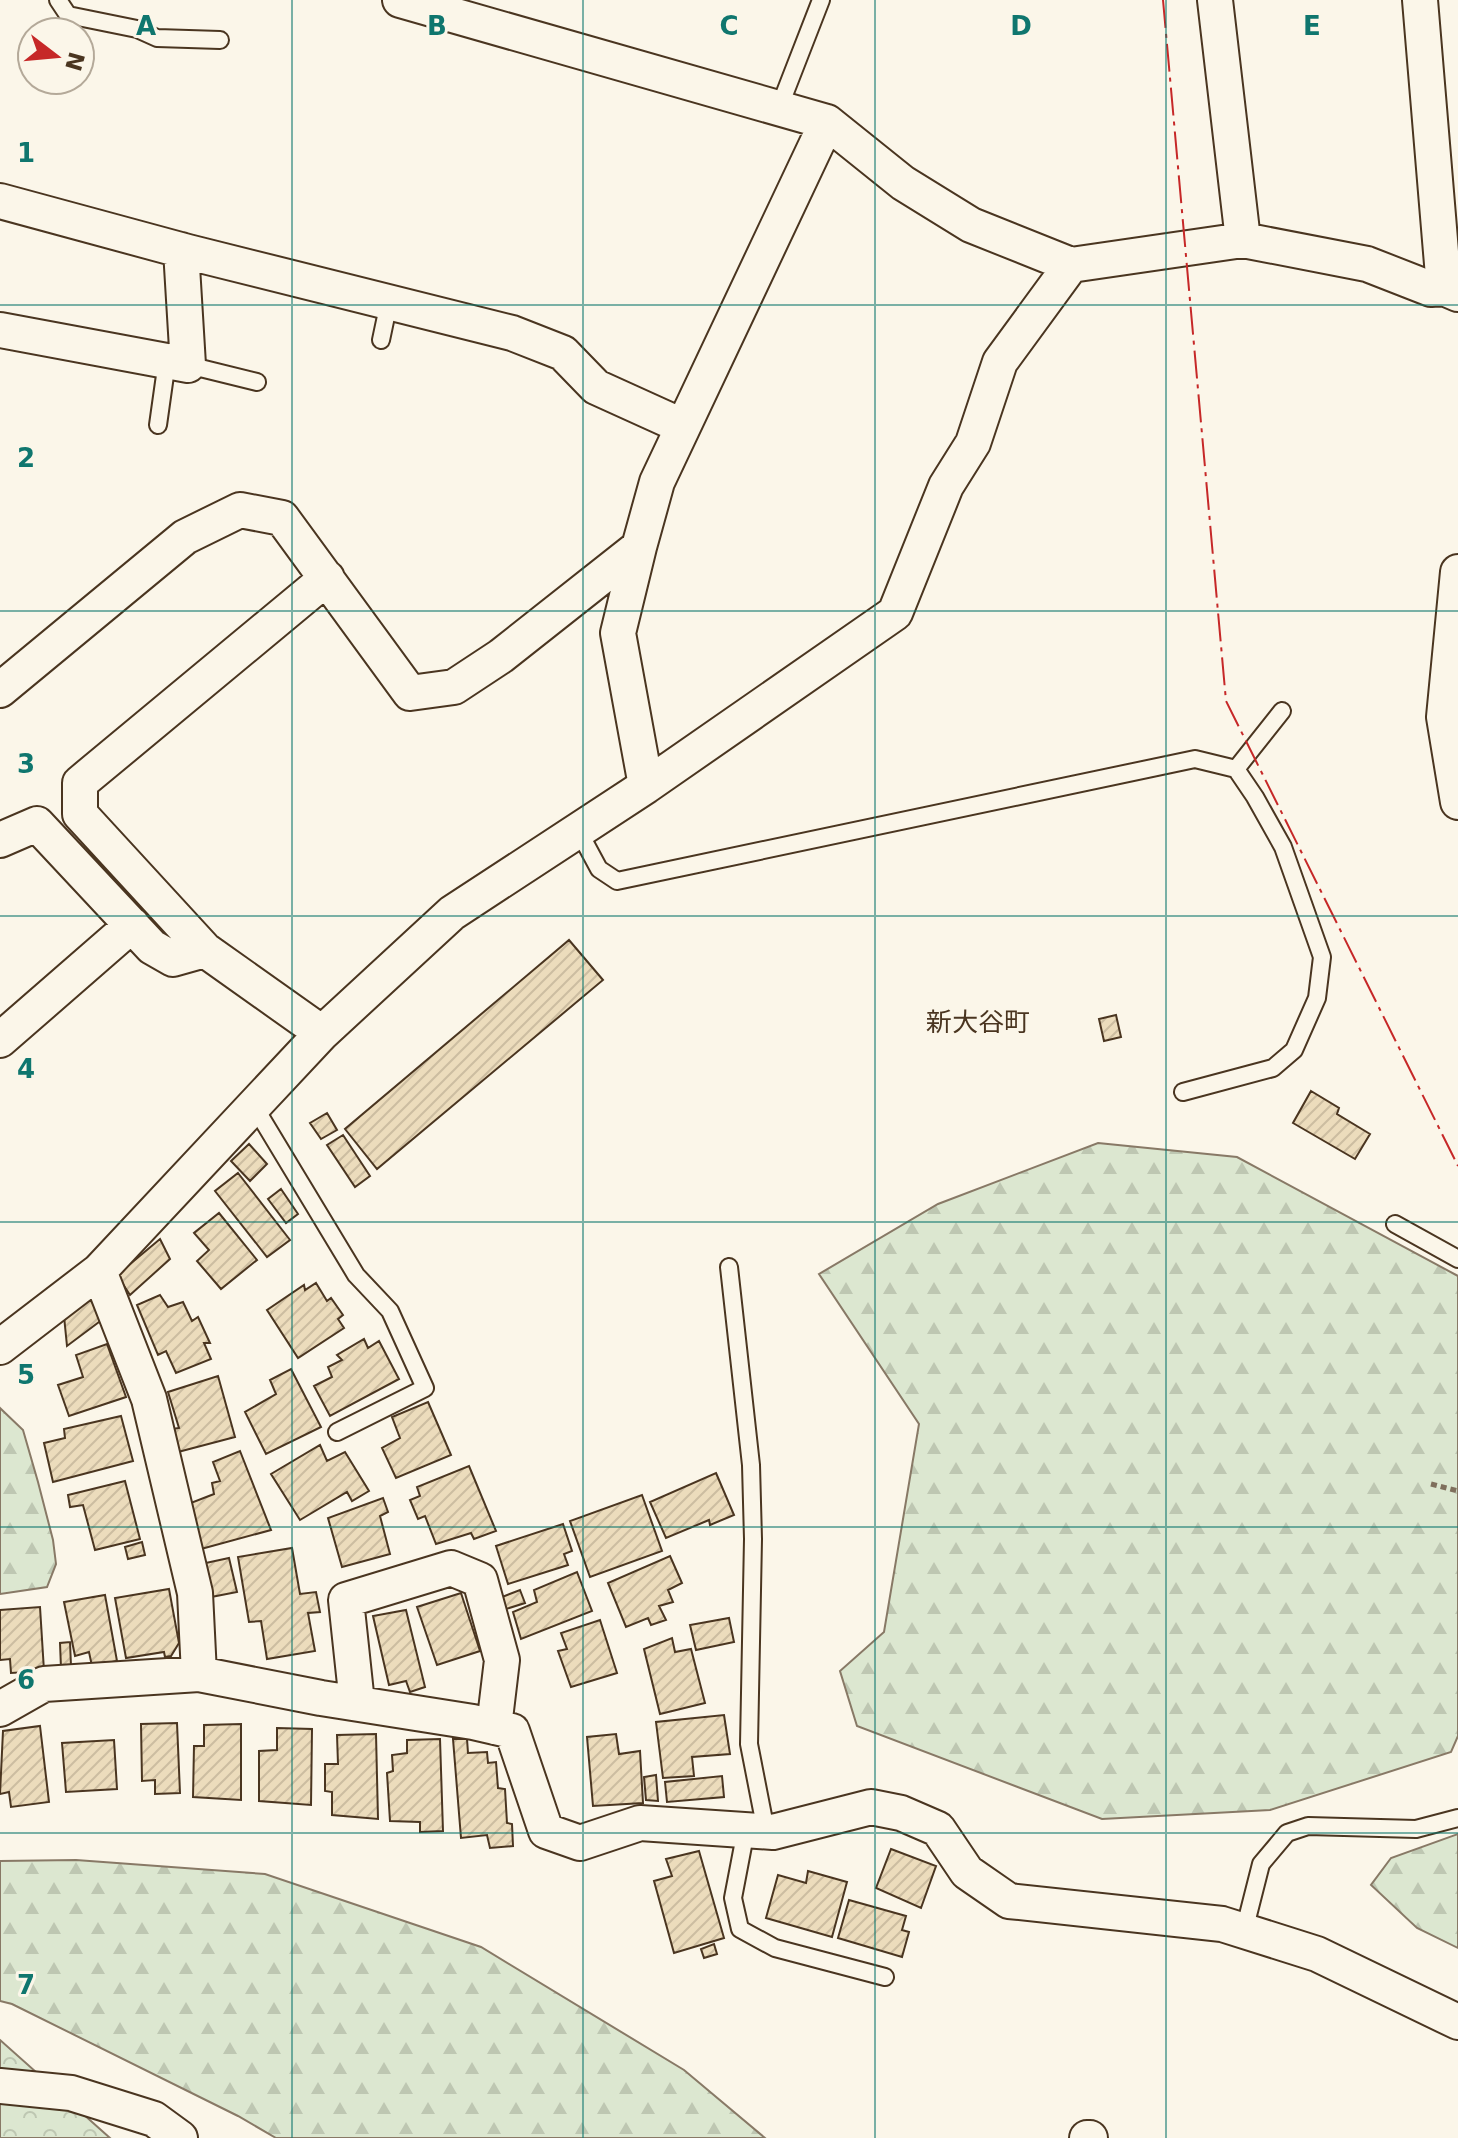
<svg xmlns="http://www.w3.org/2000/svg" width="1458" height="2138" viewBox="0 0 1458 2138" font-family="'DejaVu Sans','Noto Sans JP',sans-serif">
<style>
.forest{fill:url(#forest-firs);stroke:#887966;stroke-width:2}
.park{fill:url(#park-crowns);stroke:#887966;stroke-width:2}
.building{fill:url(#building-hatch);stroke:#4a3520;stroke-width:2}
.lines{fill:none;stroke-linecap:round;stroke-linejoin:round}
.lane-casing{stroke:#4a3520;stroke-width:20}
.street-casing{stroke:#4a3520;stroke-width:38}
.path{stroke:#7f6f5c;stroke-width:5;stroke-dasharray:6 4;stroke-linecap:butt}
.lane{stroke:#fbf6e9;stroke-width:16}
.street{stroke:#fbf6e9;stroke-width:34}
.power{stroke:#c62828;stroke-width:2;stroke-dasharray:28 6 4 6;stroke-linecap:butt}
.grid{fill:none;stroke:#0f766e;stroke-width:2;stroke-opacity:0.55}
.labels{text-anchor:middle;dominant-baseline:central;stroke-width:6;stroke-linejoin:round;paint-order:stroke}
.quarter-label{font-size:26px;fill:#4a3520;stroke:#fbf6e9}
.grid-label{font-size:26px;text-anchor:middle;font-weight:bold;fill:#0f766e;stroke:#fbf6e9;stroke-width:6;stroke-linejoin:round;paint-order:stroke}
</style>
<defs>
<pattern id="forest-firs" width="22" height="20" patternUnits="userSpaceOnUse" patternTransform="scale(2)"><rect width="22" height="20" fill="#dce7d0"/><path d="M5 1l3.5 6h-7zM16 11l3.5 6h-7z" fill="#bec7b2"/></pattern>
<pattern id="park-crowns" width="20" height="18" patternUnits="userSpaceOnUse" patternTransform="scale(2)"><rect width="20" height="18" fill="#dce7d0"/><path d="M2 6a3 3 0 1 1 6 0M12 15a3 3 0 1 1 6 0" fill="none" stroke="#bec7b2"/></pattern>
<pattern id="building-hatch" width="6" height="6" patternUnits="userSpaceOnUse" patternTransform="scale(2)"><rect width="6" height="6" fill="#ecdcbc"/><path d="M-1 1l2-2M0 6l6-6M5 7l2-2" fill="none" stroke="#ccbda1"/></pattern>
</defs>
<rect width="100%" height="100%" fill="#fbf6e9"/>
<path class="forest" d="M1098 1143 1237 1157 1458 1276V1736L1451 1752 1270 1810 1102 1819 857 1726 840 1671 884 1632 919 1424 819 1274 938 1204Z
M0 1408 23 1430 38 1482 53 1540 56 1564 47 1587 0 1594Z
M1458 1834V1948L1417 1928 1371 1885 1391 1858Z
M76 1860 265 1874 481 1947 684 2070 765 2138H276L238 2116 12 2004 0 2001V1861Z"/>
<path class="park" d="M0 2040 110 2138H0Z"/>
<path class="building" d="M569 940 603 980 377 1169 345 1129Z
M1116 1015 1121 1037 1104 1041 1099 1019Z
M1311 1091 1339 1108 1337 1114 1370 1134 1355 1159 1293 1123Z
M327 1113 337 1130 321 1139 310 1123Z
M343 1135 370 1176 355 1187 327 1145Z
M249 1144 267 1164 250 1181 231 1161Z
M238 1173 290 1240 267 1257 215 1191Z
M281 1189 298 1214 286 1223 268 1199Z
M219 1213 257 1260 221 1289 197 1261 209 1250 194 1233Z
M160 1239 170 1259 130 1295 117 1275Z
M316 1283 327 1301 331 1298 343 1315 338 1319 344 1328 298 1358 267 1310 304 1285 305 1290Z
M160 1295 168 1307 183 1302 192 1321 198 1317 210 1343H204L211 1359 176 1373 166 1351 158 1355 137 1305Z
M90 1299 103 1319 67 1346 64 1316Z
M364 1339 368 1348 379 1341 399 1379 330 1416 314 1386 332 1377 328 1367 342 1360 337 1355Z
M107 1344 126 1397 69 1416 58 1385 83 1377 76 1355Z
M291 1369 321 1427 266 1454 245 1412 276 1394 270 1380Z
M218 1376 235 1437 178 1452 172 1429 179 1428 168 1392Z
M428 1402 451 1455 396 1478 382 1448 400 1438 392 1417Z
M121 1416 133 1461 53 1482 44 1443 65 1438 64 1429Z
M320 1445 327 1461 345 1452 369 1491 352 1501 347 1492 300 1520 271 1474Z
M240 1451 271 1530 201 1549 188 1504 214 1494 212 1483 220 1481 213 1462Z
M469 1466 496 1531 474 1539 471 1533 436 1544 425 1516 418 1519 410 1500 420 1496 417 1487Z
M716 1473 734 1515 710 1525 709 1520 666 1538 650 1502Z
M125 1481 140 1539 95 1550 83 1505 70 1507 68 1495Z
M642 1495 662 1551 590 1577 570 1521Z
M383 1498 388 1512 380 1516 390 1554 342 1567 328 1518Z
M563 1524 572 1551 564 1554 568 1565 508 1584 496 1546Z
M142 1542 145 1555 128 1559 125 1547Z
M292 1548 300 1594 316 1592 320 1612 308 1613 315 1651 267 1659 261 1621 249 1622 238 1557Z
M670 1556 682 1583 668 1590 673 1602 659 1606 666 1620 651 1625 648 1618 626 1627 608 1583Z
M229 1558 237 1592 206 1598 201 1564Z
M577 1572 592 1611 521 1639 513 1612 537 1602 534 1590Z
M169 1589 179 1643 171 1656 165 1657 164 1652 126 1658 115 1598Z
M520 1590 525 1603 506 1609 502 1597Z
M461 1593 480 1651 437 1665 417 1607Z
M105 1595 117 1661 92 1666 89 1652 75 1656 64 1602Z
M40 1607 44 1671 11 1673 10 1659 0 1660V1610Z
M406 1610 425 1687 410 1692 406 1681 389 1685 373 1616Z
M729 1618 734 1642 696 1650 690 1625Z
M600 1620 617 1673 571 1687 558 1651 567 1649 561 1633Z
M672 1638 675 1652 691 1649 705 1703 660 1714 644 1649Z
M70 1642 71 1666 61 1668 60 1643Z
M724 1715 730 1754 692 1757 694 1776 663 1778 656 1722Z
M177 1723 180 1793 155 1794V1780L142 1781 141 1724Z
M241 1724V1800L193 1797 194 1746H204V1725Z
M40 1726 49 1802 11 1807 9 1792 0 1794 3 1731Z
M277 1728 312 1729 311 1805 259 1801V1751L277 1750Z
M376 1734 378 1819 332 1815V1792L325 1791V1764H338L337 1735Z
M616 1734 619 1754 640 1751 643 1803 593 1806 587 1737Z
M440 1739 443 1831 420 1832V1822L390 1821 387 1773 393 1771 392 1755 407 1753V1740Z
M453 1739H467L468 1753 487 1752 488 1763 496 1762 498 1788 505 1789 507 1823 512 1824 513 1846 490 1848 487 1835 461 1838Z
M114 1740 117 1789 66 1792 62 1743Z
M656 1775 658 1801 646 1800 644 1777Z
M722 1776 724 1797 667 1802 665 1782Z
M891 1849 936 1866 921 1908 876 1888Z
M699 1851 724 1938 674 1953 654 1881 672 1876 666 1859Z
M808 1871 847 1882 832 1937 766 1918 778 1875 806 1883Z
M849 1900 906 1916 902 1930 909 1932 902 1957 838 1938Z
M714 1944 717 1954 704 1958 701 1949Z"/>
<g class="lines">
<g class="lane-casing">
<path id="lane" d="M58 0 68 15 137 29 157 38 220 40
M779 108 821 0
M381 340 389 302
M188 365 257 382
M158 425 167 361
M1236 769 1282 711
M578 830 599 869 617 881 1195 759 1236 769 1255 797 1283 847 1322 957 1317 998 1294 1050 1273 1068 1183 1092
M254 1106 356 1275 390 1311 425 1388 337 1432
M1395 1224 1458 1259
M729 1267 751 1465 753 1539 749 1744 766 1831
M746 1830 733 1898 740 1929 775 1948 885 1977
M1244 1931 1261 1864 1287 1833 1308 1826 1416 1829 1458 1818"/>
</g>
<g class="street-casing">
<path id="street" d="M400 0 827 122 903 183 971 225 1071 265 1243 240 1367 264 1431 289 1444 288 1458 294
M1215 0 1243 240
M1420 0 1444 288
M0 201 188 252 512 333 563 353 596 387 682 426
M0 330 188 365 181 250
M1458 572 1444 717 1458 802
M0 690 185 537 240 510 282 518 410 693 454 687 501 656 639 547
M646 786 618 633 639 547 657 482 827 122
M0 840 37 824 152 947 173 959 205 950
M322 1033 205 950 80 814V783L327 578
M0 1040 132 925
M99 1271 149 1399 195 1593 199 1674 321 1698 473 1722 512 1731 546 1831 580 1843 640 1823 773 1832 871 1807 901 1813 938 1829 967 1872 1009 1901 1222 1924 1317 1954 1458 2022
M0 1347 99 1271 322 1033 452 913 646 786 895 613 946 486 973 443 1000 362 1071 265
M357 1703 346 1600 451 1568 480 1580 502 1660 494 1727
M0 1709 44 1684 199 1674
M0 2086 71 2093 154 2119 180 2138
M1087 2138H1090"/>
</g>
<path class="path" d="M1431 1484 1458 1491"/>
<use href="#lane" class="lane"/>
<use href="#street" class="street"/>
<path class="power" d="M1163 0 1226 701 1458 1166"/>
</g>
<path class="grid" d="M292 0V2138M583 0V2138M875 0V2138M1166 0V2138M0 305H1458M0 611H1458M0 916H1458M0 1222H1458M0 1527H1458M0 1833H1458"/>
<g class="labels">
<g class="quarter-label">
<text x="978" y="1022">新大谷町</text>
</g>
</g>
<g class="grid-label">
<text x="146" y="35">A</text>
<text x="437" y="35">B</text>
<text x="729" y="35">C</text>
<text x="1021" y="35">D</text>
<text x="1312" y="35">E</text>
<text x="26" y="162">1</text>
<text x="26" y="467">2</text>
<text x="26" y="773">3</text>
<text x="26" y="1078">4</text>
<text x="26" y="1384">5</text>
<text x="26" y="1689">6</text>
<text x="26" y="1994">7</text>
</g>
<g transform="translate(56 56) rotate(106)"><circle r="38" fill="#fbf6e9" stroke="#b4a999" stroke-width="2"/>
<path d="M0-6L14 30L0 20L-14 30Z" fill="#c62828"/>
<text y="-12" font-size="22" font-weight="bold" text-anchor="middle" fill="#4a3520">N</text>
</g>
</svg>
